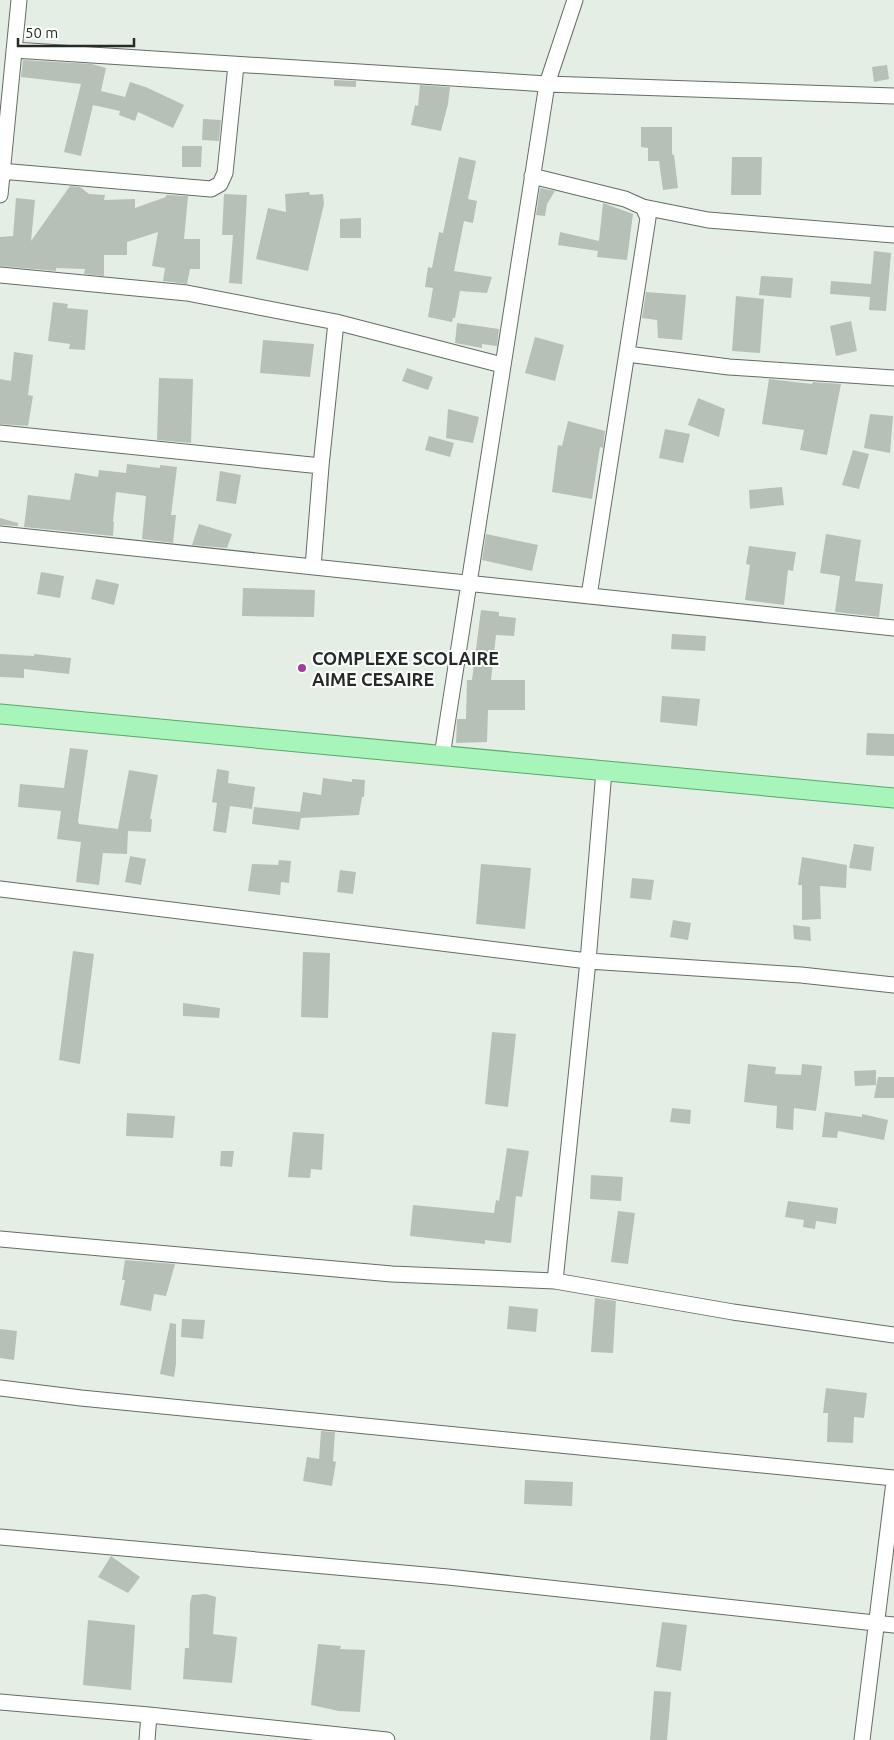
<svg xmlns="http://www.w3.org/2000/svg" width="894" height="1740" viewBox="0 0 894 1740" font-family="Ubuntu,sans-serif">
<style>
.building{fill:#b6c0b7}
.lines{fill:none;stroke-linecap:round;stroke-linejoin:round}
.minor-casing{stroke:#646d65;stroke-width:17}
.major-casing{stroke:#55aa69;stroke-width:21}
.minor{stroke:#fff;stroke-width:15}
.major{stroke:#a8f5bb;stroke-width:19}
.poi-dot{fill:#a33ca0;stroke:#fff;stroke-width:2}
.labels{text-anchor:middle;dominant-baseline:central;stroke-width:4;stroke-linejoin:round;paint-order:stroke}
.poi-label{font-size:18px;font-weight:bold;fill:#272b27;stroke:#fff;text-anchor:start}
</style>
<rect width="100%" height="100%" fill="#e4eee5"/>
<path class="building" d="M23 60 92 64 106 68 101 91 125 97 130 82 148 88 184 105 173 128 138 112 135 121 119 115 120 111 93 105 81 156 64 152 81 84 21 77Z
M887 65 889 79 874 82 872 67Z
M334 80 356 81V87L334 86Z
M420 85 450 87 448 104 441 131 411 125 415 105 418 106Z
M203 119 221 120 219 141 202 140Z
M641 127H672V154L674 155 678 188 663 190 659 161H648V148L641 147Z
M182 146H202L201 167H182Z
M459 157 476 161 468 199 477 201 473 223 464 221 454 271 492 277 487 293 460 291 455 318H453L452 322 428 317 433 288 425 287 428 267 432 268 439 232 443 233Z
M732 157H762L761 195H731Z
M70 186 80 187 89 194 105 195 104 200 135 199V208L166 197V195L188 196 184 239H200V269H190L187 284 163 281 165 268 152 266 158 232 127 242V255H104V276L84 274 85 269 56 268V271L0 266V237L13 236 16 198 35 200 31 241Z
M540 188 555 191 547 204 545 216 536 215Z
M309 192 310 195 323 194 324 204 308 271 256 259 268 208 286 212 285 194Z
M224 194 247 195 242 284 229 283 233 235H222Z
M603 203 633 214 627 260 597 257 598 251 558 245 560 232 599 241Z
M361 218V238H340V219Z
M874 251 891 253 886 311 869 310 870 297 830 294 831 281 871 284Z
M761 276 793 278 791 298 759 295Z
M646 292 686 295 682 340 658 338 657 320 642 318Z
M736 296 764 299 760 353 732 351Z
M53 302 68 304 67 308 88 310 85 350 69 349 70 344 48 341Z
M851 321 857 351 836 356 830 326Z
M457 323 499 329 497 346 482 344V348L455 343Z
M535 337 564 345 555 381 525 373Z
M263 340 314 344 310 377 260 373Z
M14 352 33 355 28 395 33 396 28 426 0 424V379L11 381Z
M407 368 433 377 428 390 402 381Z
M159 378 193 379 191 443 157 440Z
M769 379 812 384 813 382 841 384 827 455 800 450 804 430 762 424Z
M698 398 725 409 719 437 688 425Z
M448 409 479 417 473 443 446 438Z
M870 414 893 416 890 453 864 448Z
M568 421 605 431 603 448 600 447 592 499 552 492 558 445 562 446Z
M665 429 690 434 683 463 659 458Z
M429 436 454 443 450 457 425 450Z
M853 450 869 454 859 489 842 485Z
M127 464 160 468V465L177 467 171 515H176L173 543 142 539 146 496 116 492 113 522H114L113 536 24 527 28 495 70 500 75 473 98 477 99 470 126 473Z
M220 471 241 475 236 504 216 501Z
M782 487 784 505 750 509 749 490Z
M0 518 18 523V526L0 525Z
M199 524 232 534 227 548 192 545Z
M486 534 538 545 532 571 482 560Z
M826 534 861 540 855 581 883 584 879 617 835 612 840 576 820 573Z
M749 546 796 552 793 571 788 570 784 605 745 600 750 565 746 564Z
M41 572 64 576 60 598 37 594Z
M96 579 119 584 114 605 91 599Z
M243 588 315 590 314 617 242 616Z
M481 610 499 612V616L516 618 514 636 496 635 491 680H525V710H488L487 742 456 743 457 719H466L467 680H472Z
M672 634 706 636 705 651 671 649Z
M0 654 34 656V654L71 658 69 674 24 669V678L0 677Z
M662 696 700 699 697 726 660 722Z
M867 733 894 734V756L866 755Z
M70 748 88 750 78 821 79 824 118 829 129 770 158 775 150 819H152L151 832 128 831 127 854 103 853 99 885 76 882 81 842 57 839 61 811 18 807 20 784 64 788Z
M217 769 229 771 228 783 255 787 252 809 230 806 226 833 213 831 217 803 212 802Z
M323 778 352 782V779L365 780 364 797H362L359 815 301 818 299 830 252 824 254 807 300 812 303 792 321 795Z
M854 844 874 847 871 871 849 868Z
M130 856 146 859 141 885 125 882Z
M802 857 847 865 846 888 820 886 821 919 802 920V885H798Z
M279 860 291 861 289 883 281 882 280 895 248 891 252 864 278 865Z
M481 864 531 868 525 929 476 924Z
M340 870 356 872 353 894 337 892Z
M632 878 654 880 651 900 630 898Z
M673 920 691 923 688 940 670 937Z
M793 925 810 927 811 941 794 939Z
M73 951 94 954 80 1064 59 1060Z
M303 952 330 953 328 1018 301 1017Z
M183 1003 220 1008 219 1018 183 1016Z
M492 1032 516 1034 508 1107 485 1104Z
M748 1064 776 1067 775 1074 801 1075 802 1064 822 1066 816 1111 794 1108 793 1130 776 1128 777 1106 744 1102Z
M876 1070V1085L855 1086 854 1071Z
M878 1077H894V1098H874Z
M672 1108 691 1110 690 1124 670 1122Z
M825 1112 862 1117V1114L888 1120 884 1140 838 1131 837 1138 822 1137Z
M127 1113 175 1116 173 1138 126 1136Z
M293 1132 324 1134 322 1170 311 1169 310 1178 288 1177Z
M507 1148 529 1151 522 1197 516 1196 511 1243 485 1240V1244L410 1236 413 1205 494 1213 496 1200 499 1201Z
M221 1151H234L232 1167 220 1166Z
M591 1175 623 1177 621 1201 590 1199Z
M788 1201 838 1208 836 1224 816 1221 815 1229 803 1227 804 1220 785 1217Z
M618 1211 635 1213 628 1264 611 1262Z
M125 1260 175 1264 166 1296 154 1294 151 1311 120 1305 125 1280H122Z
M595 1298 616 1301 613 1353 591 1352Z
M509 1306 538 1309 536 1332 507 1329Z
M182 1319 205 1320 203 1339 181 1337Z
M170 1323 176 1324V1364L174 1377 160 1374Z
M0 1329 17 1331 14 1360 0 1358Z
M826 1388 867 1393 864 1418 854 1417 853 1443 827 1442 828 1413H823Z
M321 1431 335 1432 333 1461 336 1462 332 1486 303 1481 307 1457 319 1459Z
M525 1480 573 1482 572 1506 524 1504Z
M111 1556 140 1577 128 1593 98 1577Z
M206 1594 216 1597 213 1634 237 1637 232 1683 183 1679 185 1648H189L190 1603 192 1595Z
M88 1620 135 1625 131 1690 83 1685Z
M662 1622 687 1625 681 1671 656 1667Z
M318 1644 341 1646 340 1649 365 1650 360 1712 339 1711 311 1705Z
M654 1691 671 1692 667 1740H650Z"/>
<g class="lines">
<g class="minor-casing">
<path id="minor" d="M14 50 547 84 894 96
M0 171 211 189 220 184 225 173 236 65
M532 176 625 199 643 207 648 218 589 596
M0 195 19 0
M643 207 708 220 894 235
M0 275 187 293 336 322 502 365
M627 354 729 367 894 378
M0 433 321 466
M0 534 894 628
M313 567 321 466 336 322
M442 756 547 84 575 0
M0 889 588 961 801 975 894 985
M0 1239 392 1274 555 1281 733 1312 894 1335
M555 1281 588 961 604 771
M0 1388 81 1398 894 1478
M0 1537 448 1577 894 1625
M0 1702 149 1715 387 1740
M147 1740 149 1715
M862 1740 894 1482"/>
</g>
<g class="major-casing">
<path id="major" d="M0 714 894 798"/>
</g>
<use href="#minor" class="minor"/>
<use href="#major" class="major"/>
</g>
<circle class="poi-dot" cx="302" cy="668" r="5"/>
<g class="labels">
<g class="poi-label">
<text x="312" y="658">COMPLEXE SCOLAIRE<tspan x="312" dy="21">AIME CESAIRE</tspan></text>
</g>
</g>
<path d="M18 38v8h116v-8" fill="none" stroke="#272b27" stroke-width="2.5"/>
<text x="25" y="38" font-size="15" fill="#272b27" stroke="#ffffff" stroke-width="4" paint-order="stroke">50 m</text>
</svg>
